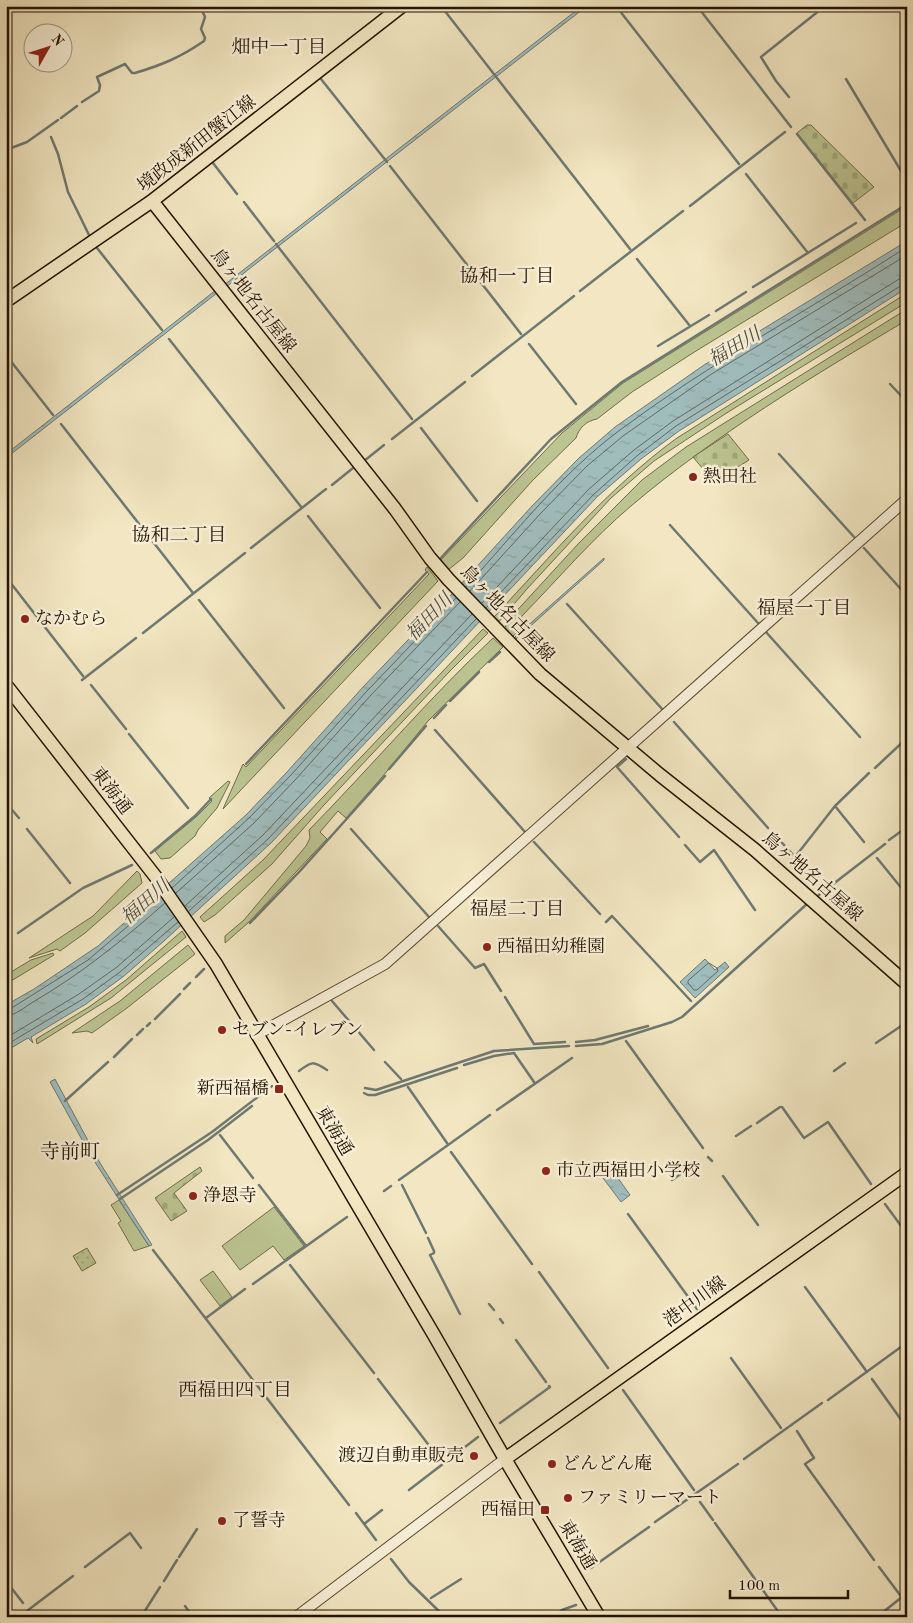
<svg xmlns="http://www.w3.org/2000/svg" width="913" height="1623" viewBox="0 0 913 1623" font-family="'Old Standard TT','Noto Serif JP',serif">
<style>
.green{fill:#bcc592;stroke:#706c49}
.cemetery{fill:url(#cemetery-stones);stroke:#706c49}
.park{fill:url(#park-dots);stroke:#706c49}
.water{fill:url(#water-ripples);stroke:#6e7972}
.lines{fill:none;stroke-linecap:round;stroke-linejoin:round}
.shore{stroke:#62685f;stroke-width:1}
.stream{stroke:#6e7972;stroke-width:2.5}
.minor-casing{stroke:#584830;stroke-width:12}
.major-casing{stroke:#241300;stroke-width:15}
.minor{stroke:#f7efd7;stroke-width:10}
.major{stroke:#f2e7c2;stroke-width:12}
.poi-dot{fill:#8f2418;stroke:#f7efd7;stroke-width:2}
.labels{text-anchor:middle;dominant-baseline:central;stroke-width:5;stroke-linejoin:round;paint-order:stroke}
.street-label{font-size:18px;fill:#241300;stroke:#f7efd7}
.poi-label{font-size:18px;fill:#241300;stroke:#f7efd7;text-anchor:start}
.neighbourhood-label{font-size:19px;fill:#241300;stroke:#f7efd7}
.water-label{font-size:19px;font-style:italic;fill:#4f4e42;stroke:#f7efd7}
.quarter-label{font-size:20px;fill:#241300;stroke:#f7efd7}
</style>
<defs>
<pattern id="cemetery-stones" width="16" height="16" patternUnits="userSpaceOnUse" patternTransform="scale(1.25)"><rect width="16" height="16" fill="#bcc592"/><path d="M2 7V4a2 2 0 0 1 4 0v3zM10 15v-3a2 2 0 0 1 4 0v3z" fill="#a1a87c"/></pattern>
<pattern id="park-dots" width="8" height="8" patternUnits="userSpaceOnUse" patternTransform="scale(1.25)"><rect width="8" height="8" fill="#bcc592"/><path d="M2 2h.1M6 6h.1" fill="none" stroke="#a1a87c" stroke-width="1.8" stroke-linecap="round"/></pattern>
<pattern id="water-ripples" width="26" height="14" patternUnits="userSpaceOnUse" patternTransform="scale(1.25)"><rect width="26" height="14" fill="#a0bdbe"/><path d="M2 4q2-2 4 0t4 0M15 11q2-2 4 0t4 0" fill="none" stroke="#8aa2a2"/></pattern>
</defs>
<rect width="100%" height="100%" fill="#f2e7c2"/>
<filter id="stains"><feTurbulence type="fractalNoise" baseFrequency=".004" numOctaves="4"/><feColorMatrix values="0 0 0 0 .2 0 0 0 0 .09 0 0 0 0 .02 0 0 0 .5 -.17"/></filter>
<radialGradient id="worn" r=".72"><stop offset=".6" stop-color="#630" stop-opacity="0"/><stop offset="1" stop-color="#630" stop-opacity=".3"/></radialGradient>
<path class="green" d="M907 206V222L696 351 632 392 597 419C586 421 579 428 576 438L533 480 463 558 448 570 439 562 562 433 623 383Z
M907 293V302L725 414 654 461 611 498 526 590 498 623 493 618C552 555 607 489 677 438Z
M907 309V320C813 376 715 435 631 506 592 539 558 579 522 616L518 625 521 629 512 637 504 629 511 617 578 544 642 480 686 447Z
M427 567 438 581 223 809 243 764 246 767 429 574 425 570Z
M483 629 488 633 450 671 324 805 272 864 215 915 204 922 200 917 263 860Z
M493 638 503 647 428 721 383 776 346 818 338 811 320 832 327 839 249 922 225 943V936L244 920 306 846 310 838 309 830C371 767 428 699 493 638Z
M228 781 230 782 217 808 198 830 195 836 170 858 161 859 155 851 196 817 212 801 209 798Z
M137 871 140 874 142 883 85 933 60 951 57 949 29 958 93 916Z
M182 931 186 937 111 998 37 1044 36 1039 89 1007 126 980Z
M188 945 195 954 127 1008 92 1033 87 1031 72 1033 120 1001Z
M53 953 54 955 6 984V975L31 960Z
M119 1200 149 1246 134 1251 118 1223 121 1221 111 1205Z
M274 1207 304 1246 284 1260 273 1246 240 1270 222 1246Z
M213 1271 232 1297 220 1306 200 1280Z"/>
<path class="cemetery" d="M807 125H811L874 187 853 203 797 133Z
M728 434 749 460 714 482 693 457Z
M200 1167 202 1171 174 1193 187 1211 171 1221 155 1198Z"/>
<path class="park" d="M87 1248 96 1263 82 1271 73 1256Z"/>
<path class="water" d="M582 6H587L226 287 224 285Z
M907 241V288L679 431 641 459 597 497 271 843 164 941 124 976 86 1004 31 1037 33 1043 28 1038 6 1051V1005L34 989 98 946 246 815 287 772 363 687 450 596 532 506 579 458 615 427 704 365Z
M216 290 217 293 6 458V454Z
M604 558V560L516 639 515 637Z
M705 959 715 970 725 962 729 967 695 998 680 982Z
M55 1079 100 1163 152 1245 149 1246 91 1156 50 1082Z
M613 1171 630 1195 621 1202 603 1178Z"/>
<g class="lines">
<path class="shore" d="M466 587C514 534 562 473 620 430 711 362 811 309 907 247
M470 591 541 513 587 466 623 436 710 375 907 255
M482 603 589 489 634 450 673 421 899 279 907 278
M486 608 594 494 638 455 676 426 902 285 907 284
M172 888 249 818 291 775 367 691 456 598
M176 893 254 823 296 779 371 695 460 602
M185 906 263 835 472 614
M189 911 268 839 476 619
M709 963 717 968 718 971 697 990H694L688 983V981Z
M6 1009H10L88 960 161 898
M6 1016C16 1015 25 1007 33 1002 81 974 123 940 165 903
M6 1038 79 994 117 967 174 917
M6 1045 83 999 120 972 178 922"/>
<path class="stream" d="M441 6 630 249
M616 6 739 164
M697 6 791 127
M321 79 387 162
M846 79 907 181
M789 97 776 81 761 57 825 6
M82 102 99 91 100 85 97 77 125 64 132 73H135C162 65 181 57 204 41L205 38 201 29 205 17 200 6
M61 118 77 106
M797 134 865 220
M51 137 58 154 68 192 90 237
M6 150 27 142 58 120
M213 163 237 194
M390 166 521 334
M746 174 808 253
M244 202 274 241
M690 206 785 132
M276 244 412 419
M97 248 162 330
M637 259 690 326
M753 287 856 223
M580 291 683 211
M716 311 746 292
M169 339 302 508
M529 344 576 404
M658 346 709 315
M6 355 53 415
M472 376 574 296
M890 384 907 402
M61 424 193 593
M421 428 477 501
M392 439 465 382
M779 454 855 538
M364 461 384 445
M332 485 353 468
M308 516 380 608
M670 525 758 623
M251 548 326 489
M864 548 907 596
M439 560 551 439 622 382 907 204
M6 577 83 676
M199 600 284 708
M567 604 663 710
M766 632 860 737
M143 633 245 553
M489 662 500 652
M82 680 136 638
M91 685 126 729
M450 701 479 672
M434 718 446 705
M674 722 768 828
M435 730 525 832
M129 734 188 808
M626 759 617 767 679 837
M246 764 427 572
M875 768 907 738
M389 769 426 726
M6 803 19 818
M835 806 864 842
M27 829 70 883
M351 829 429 917
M775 835 795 857 835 806 869 773
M889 840 907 827
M534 842 600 914
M685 845 700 862 714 850 755 910
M151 853 195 816 211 799
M877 858 907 895
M815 898 885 844
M606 922 612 916 691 1001
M250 923 300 871 385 776
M438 926 475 968 484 964 501 991
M18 933 83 888 132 865
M196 977 204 969
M184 989 190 983
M505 997 534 1044 565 1042
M332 1001 374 1050
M155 1019 180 994
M147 1026 150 1023
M137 1035 143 1029
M626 1041 703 1148
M576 1042 595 1040 648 1026
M876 1043 907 1022
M576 1046 602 1044 672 1022 682 1017 808 903
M114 1057 132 1039
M385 1062 401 1079
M464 1065 494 1056 514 1053 534 1082
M299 1071C312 1061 313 1061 327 1070
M834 1071 845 1063
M408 1087 447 1143
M365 1088 376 1090 494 1051 569 1046
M364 1093 368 1095H375L457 1068
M65 1101 108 1062
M782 1107 804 1138 828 1122 871 1184
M497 1110 572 1058
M757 1123 780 1107
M220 1135 253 1178
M736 1136 751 1126
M451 1152 532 1264
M708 1157 712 1161
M723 1176 758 1225
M399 1180 490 1115
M672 1180 695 1164
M259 1185 306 1246
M402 1185 426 1233
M384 1191 391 1186
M117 1195 212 1132 272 1086
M120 1199 208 1140 252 1106
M885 1204 907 1234
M628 1214 697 1309
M428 1238 434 1251V1253L430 1255 460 1314
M153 1250 349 1505
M290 1265 374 1373
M539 1272 608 1368
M253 1284 347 1217
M805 1287 867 1372
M489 1304 494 1310
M206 1318 245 1289
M500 1319 503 1323
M516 1340 546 1382
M731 1358 781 1428
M378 1379 441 1461
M872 1379 907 1428
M623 1390 694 1490
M828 1400 905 1344
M500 1423 550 1387 549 1386
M797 1431 814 1458 805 1464 874 1560
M744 1459 822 1403
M409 1490 478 1437
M700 1502 713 1520
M356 1513 376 1540
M655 1522 738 1464
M715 1523 782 1617
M364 1524 382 1510
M179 1557 197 1529
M391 1559 409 1582 445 1617
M85 1567 130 1533 141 1548
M879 1567 900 1595
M591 1568 649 1527
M6 1581 23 1603
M164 1581 177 1560
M431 1598 461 1579
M185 1606 193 1617
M30 1614 32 1617
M19 1617 73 1576
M141 1617 160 1587
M554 1617 562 1610 576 1605
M877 1617 907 1593"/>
<g class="minor-casing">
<path id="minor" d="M256 1035 385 964 907 499
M296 1617 505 1459"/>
</g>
<g class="major-casing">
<path id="major" d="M152 201 395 509 430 558 449 580 540 674 660 775 755 850 907 984
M6 301 152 201 402 6
M6 685 155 876 216 964 434 1335 505 1459 599 1617
M505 1459 907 1173"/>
</g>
<use href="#minor" class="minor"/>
<use href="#major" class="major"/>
</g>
<g class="poi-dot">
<circle cx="693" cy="477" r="5"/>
<circle cx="25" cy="619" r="5"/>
<circle cx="487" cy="947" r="5"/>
<circle cx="222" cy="1030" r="5"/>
<rect x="274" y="1084" width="10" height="10" rx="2.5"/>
<circle cx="546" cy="1171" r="5"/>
<circle cx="193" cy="1196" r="5"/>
<circle cx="474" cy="1456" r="5"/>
<circle cx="552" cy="1464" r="5"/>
<circle cx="568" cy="1498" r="5"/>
<rect x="540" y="1505" width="10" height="10" rx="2.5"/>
<circle cx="222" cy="1521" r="5"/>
</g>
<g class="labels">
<g class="street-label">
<text transform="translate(197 144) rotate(-38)">境政成新田蟹江線</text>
<text transform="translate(253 301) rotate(52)">鳥ヶ地名古屋線</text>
<text transform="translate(507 614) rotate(46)">鳥ヶ地名古屋線</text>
<text transform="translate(111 791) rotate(52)">東海通</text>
<text transform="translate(812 877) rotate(41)">鳥ヶ地名古屋線</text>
<text transform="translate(334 1131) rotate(59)">東海通</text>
<text transform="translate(695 1302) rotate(-36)">港中川線</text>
<text transform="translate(577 1545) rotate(59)">東海通</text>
</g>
<g class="poi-label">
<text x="703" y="477">熱田社</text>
<text x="35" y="619">なかむら</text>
<text x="497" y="947">西福田幼稚園</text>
<text x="232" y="1030">セブン-イレブン</text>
<text x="269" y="1089" text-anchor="end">新西福橋</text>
<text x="556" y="1171">市立西福田小学校</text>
<text x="203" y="1196">浄恩寺</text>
<text x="464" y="1456" text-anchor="end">渡辺自動車販売</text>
<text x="562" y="1464">どんどん庵</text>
<text x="578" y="1498">ファミリーマート</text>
<text x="535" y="1510" text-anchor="end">西福田</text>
<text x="232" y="1521">了誓寺</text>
</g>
<g class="neighbourhood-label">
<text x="279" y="48">畑中一丁目</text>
<text x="507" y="277">協和一丁目</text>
<text x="179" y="536">協和二丁目</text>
<text x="804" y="609">福屋一丁目</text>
<text x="517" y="910">福屋二丁目</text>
<text x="235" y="1391">西福田四丁目</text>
</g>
<g class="water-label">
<text transform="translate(735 348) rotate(-31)">福田川</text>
<text transform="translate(430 618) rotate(-46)">福田川</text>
<text transform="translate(146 903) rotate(-41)">福田川</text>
</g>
<g class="quarter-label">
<text x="70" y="1153">寺前町</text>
</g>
</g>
<rect width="913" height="1623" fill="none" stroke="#f2e7c2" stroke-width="25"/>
<rect x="8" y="8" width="898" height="1608" fill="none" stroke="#241300" stroke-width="2.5"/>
<rect x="12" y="12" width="888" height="1598" fill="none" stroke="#241300"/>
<g transform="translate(48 48) rotate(51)"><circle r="24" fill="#f7efd7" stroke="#a39781"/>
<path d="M0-4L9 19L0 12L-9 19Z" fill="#8f2418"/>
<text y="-8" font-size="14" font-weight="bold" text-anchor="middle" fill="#241300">N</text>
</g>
<path d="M730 1590v8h118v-8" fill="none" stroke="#241300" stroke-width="2.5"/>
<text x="738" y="1590" font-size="15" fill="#241300" stroke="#f7efd7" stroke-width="4" paint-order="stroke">100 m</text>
<rect width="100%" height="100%" filter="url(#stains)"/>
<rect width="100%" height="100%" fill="url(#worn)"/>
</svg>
